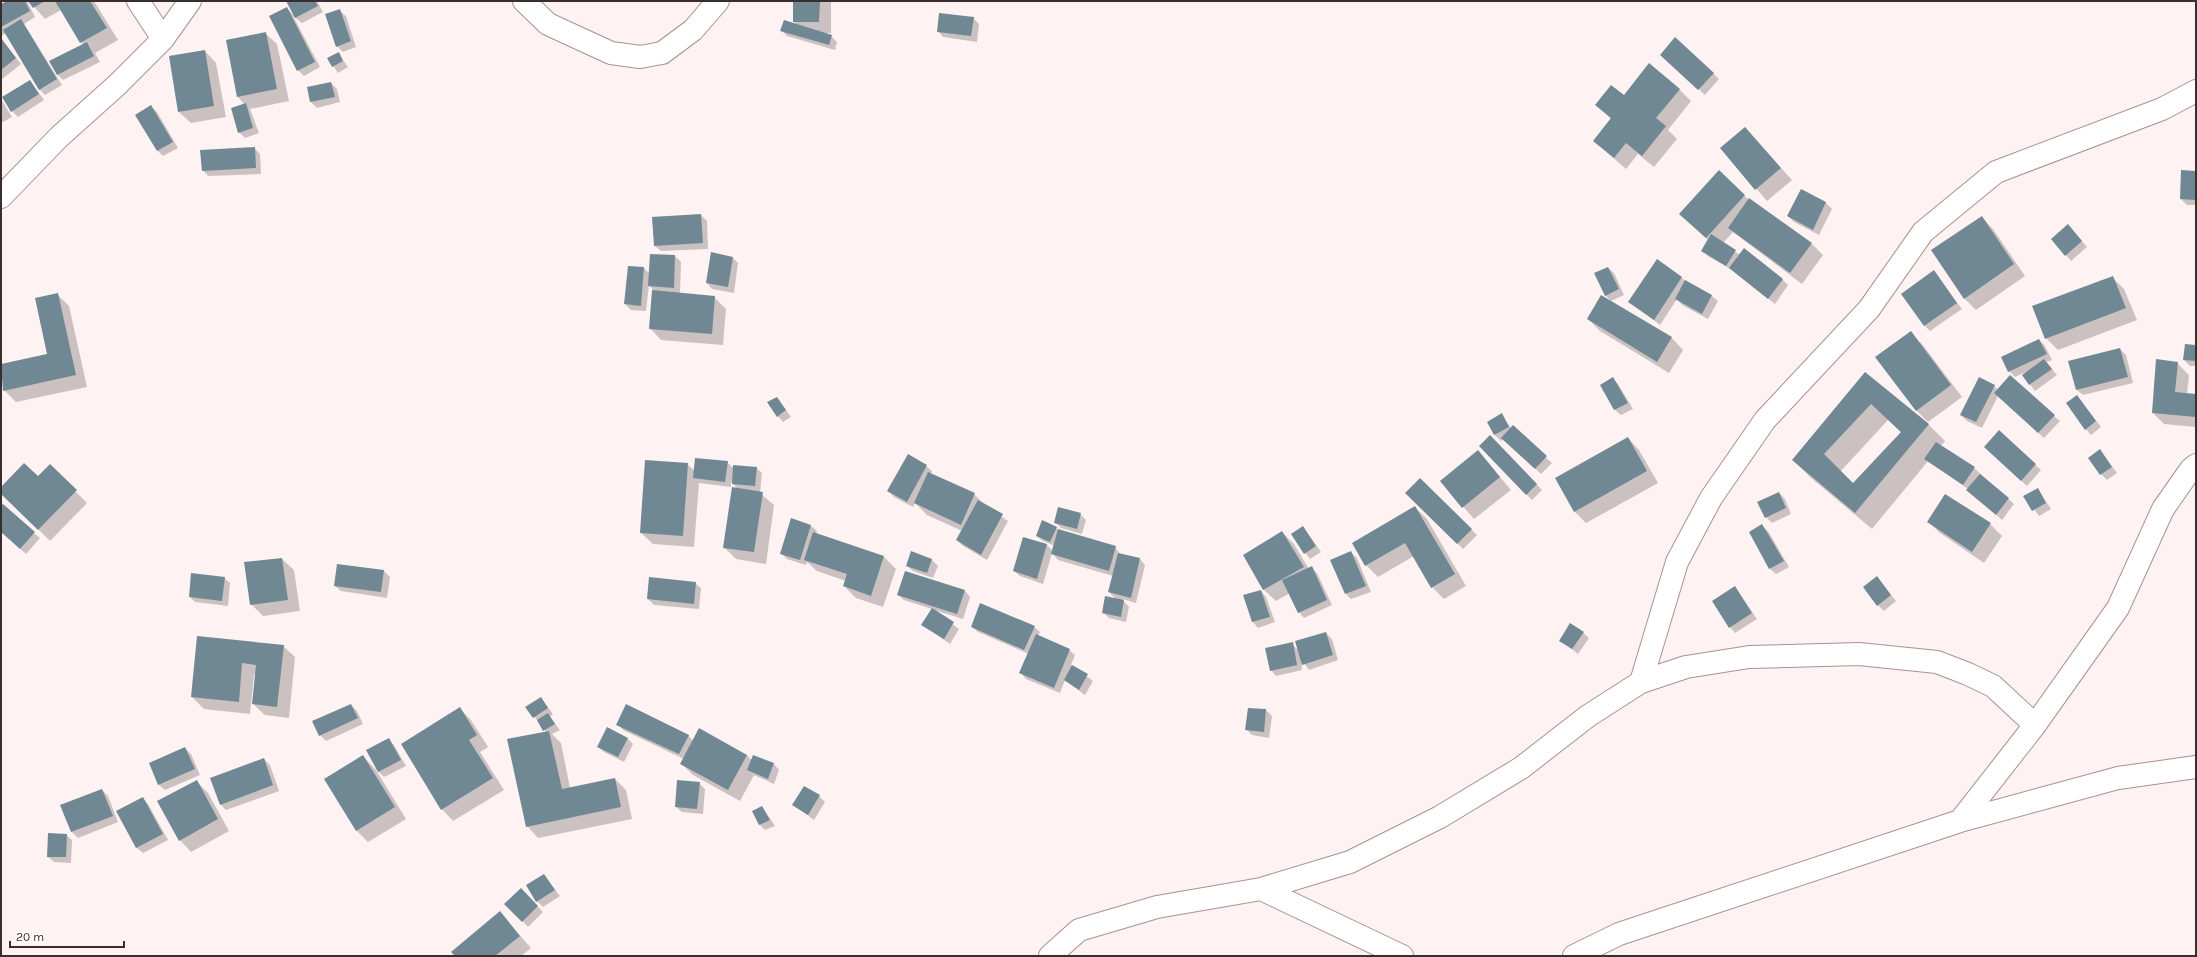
<svg xmlns="http://www.w3.org/2000/svg" width="2197" height="957" viewBox="0 0 2197 957" font-family="Karla,sans-serif">
<style>
.shadow{fill:#0003;fill-rule:evenodd}
.building{fill:#708894;fill-rule:evenodd}
.lines{fill:none;stroke-linecap:round;stroke-linejoin:round}
.minor-casing{stroke:#ac9090;stroke-width:24}
.minor{stroke:#fff;stroke-width:22}
</style>
<rect width="100%" height="100%" fill="#fef2f2"/>
<path class="shadow" d="M9 1H27L35 17 24 24 62 85 45 95 39 89 6 33 1 36V5Z
M29 1H94L118 40 95 53 100 62 63 80 56 73 83 45 61 10 45 19Z
M287 1H317L323 12 302 23 293 16 320 67 304 76 298 70 287 8 294 16Z
M794 1H831V33H824L831 36 837 42 835 50 787 36 782 31 798 26 794 22Z
M340 11 346 16 356 47 343 52 337 46Z
M973 18 979 24 977 42 943 37 938 31Z
M265 33 277 44 289 101 250 109 259 133 245 138 239 132 245 105 238 97 227 40Z
M1 39 21 64 1 80Z
M205 51 216 63 226 117 191 123 179 112Z
M338 53 348 67 338 73 328 58Z
M1667 60 1713 73 1719 79 1705 95Z
M30 81 44 100 18 117 12 111Z
M331 83 337 89 340 102 317 108 311 102Z
M1679 89 1691 101 1668 130 1677 139 1654 167 1638 154 1626 169 1594 141 1611 119 1597 105 1624 96Z
M1 99 12 117 1 123Z
M151 107 157 112 178 148 163 156 158 151Z
M1745 128 1792 180 1767 201 1721 148Z
M254 148 260 154 261 174 208 176 203 170Z
M2182 171 2196 172V205H2187L2181 199Z
M1719 172 1749 200 1811 243 1823 255 1802 284 1733 232 1723 243 1740 255 1782 279 1788 285 1775 304 1732 270 1708 256 1702 250 1708 240 1692 225Z
M1802 190 1826 203 1832 209 1819 235 1794 222 1788 216Z
M701 215 707 221 708 249 661 251 655 246 653 217Z
M1981 217 1993 229 2025 276 1976 310 1965 299Z
M2073 231 2087 247 2071 261 2066 255Z
M650 255 675 256 681 262 680 294 714 297 726 309 723 345 661 340 650 328 655 292 649 285 646 311 631 310 625 304 644 268 650 274Z
M733 258 738 263 734 293 712 289 707 283Z
M1657 261 1686 281 1712 296 1718 301 1708 319 1682 305 1677 299 1660 325 1630 302Z
M1608 268 1614 273 1624 295 1611 301 1605 295Z
M1934 272 1962 309 1930 331 1925 326Z
M2112 277 2124 289 2137 320 2058 350 2046 338Z
M57 294 69 306 87 387 16 402 4 390 1 365 48 355Z
M1601 296 1672 338 1683 350 1669 373 1600 331 1588 319Z
M1910 333 1922 344 1962 397 1928 422 1917 411 1877 358Z
M2039 340 2045 346 2052 360 2046 362 2057 375 2035 391 2023 375 2028 371 2015 377 2009 371Z
M2196 346V366H2190L2184 360Z
M2120 349 2126 355 2133 383 2083 395 2077 390Z
M2177 363 2189 375 2187 394 2196 395V427L2164 424 2153 413Z
M1866 373 1928 424 1945 441 1941 446 1974 468 2014 504 2002 520 1968 489 1928 461 1872 529 1810 477 1793 460ZM1888 420 1902 433 1853 484 1840 472Z
M1613 379 1618 384 1633 409 1621 415 1615 410 1601 386Z
M1994 386 1998 390 2054 416 2060 421 2044 438 1998 396 1982 428 1967 421 1961 415Z
M2077 396 2101 427 2091 435 2086 429Z
M777 398 791 417 783 422 778 416Z
M1502 415 1511 428 1552 463 1541 474 1504 439 1501 441 1495 435 1488 422Z
M1999 431 2041 470 2027 486 1991 453Z
M1490 436 1542 490 1532 500 1480 446Z
M1628 438 1639 450 1658 483 1586 523 1575 512 1556 479Z
M2100 450 2117 473 2107 480 2101 474Z
M1478 451 1511 490 1474 519 1441 481Z
M727 462 734 469 756 468 762 473 760 493 774 505 766 564 736 559 724 547 738 489 731 482V487L699 483 694 547 653 544 641 533 687 464 695 471Z
M50 466 87 503 50 541 1 492V488L38 477Z
M926 466 932 471 931 474 974 494 986 506 1008 521 987 560 963 546 957 540 962 531 927 515 915 503 913 507 894 497 888 491Z
M1420 480 1477 535 1463 549 1407 493Z
M2038 489 2051 509 2039 516 2025 496Z
M1779 493 1785 499 1791 514 1772 523 1766 517Z
M1415 507 1427 519 1466 586 1444 599 1432 587 1414 556 1378 577 1366 565Z
M1 508 40 538 26 554 1 531Z
M1080 514 1086 520 1082 534 1061 528 1055 522Z
M792 520 811 526 817 531 816 534 884 557 896 569 883 607 856 598 844 586 846 581 817 571 807 562 806 565 787 559 781 553Z
M1928 521 1990 524 2002 536 1984 563 1940 533Z
M1762 526 1768 531 1789 567 1776 574 1770 569 1750 533Z
M1303 527 1321 552 1310 559 1292 534Z
M1056 528 1059 530 1115 547 1120 554 1140 559 1145 565 1136 603 1122 599 1129 607 1126 622 1109 618 1103 612 1117 600 1109 592 1113 576 1058 560 1052 553 1043 584 1020 576 1014 571 1023 538 1047 545 1053 551 1055 546 1043 541 1037 536Z
M1282 532 1294 544 1309 569 1312 568 1317 573 1332 605 1304 618 1299 612 1290 593 1276 601 1264 590 1244 555Z
M912 552 932 560 938 566 933 578 913 571 907 566Z
M1351 552 1357 558 1371 592 1351 599 1346 594Z
M282 559 294 570 300 611 263 616 251 604Z
M384 571 390 577 387 598 341 591 335 586Z
M224 578 230 583 228 606 195 602 190 597Z
M1877 578 1896 601 1884 611 1878 605Z
M695 583 701 588 699 609 654 605 648 599Z
M1735 587 1757 619 1735 633 1730 627Z
M965 591 970 597 963 619 934 610 959 629 950 644 922 625 932 609 904 600 898 595Z
M1261 591 1266 597 1275 622 1258 628 1253 622Z
M972 627H1034L1040 632 1038 636 1069 650 1075 655 1071 665 1093 681 1085 695 1065 680 1060 693 1026 679 1021 673 1029 654 978 632Z
M1326 633 1332 639 1338 660 1309 670 1301 659 1302 670 1276 676 1271 670 1292 644 1298 650Z
M1583 633 1589 638 1578 654 1561 640Z
M198 637 283 646 295 657 289 718 265 715 253 704 256 675H254L250 714 204 709 192 697Z
M541 698 553 714 550 717 560 730 552 734 561 743 570 788 615 779 626 790 632 819 538 838 527 826 546 732 527 707Z
M351 705 357 711 363 724 326 741 320 735Z
M460 709 471 720 488 747 480 752 504 790 453 821 442 809Z
M1248 709 1266 710 1272 716 1269 738 1252 735 1246 729Z
M618 724 688 735 693 741 747 755 752 761 774 764 779 770 774 784 754 775 740 801 693 775 681 763 684 759 623 730Z
M627 738 633 744 624 762 604 752 598 746Z
M388 740 394 745 406 766 384 777 378 771Z
M185 748 191 754 200 775 165 790 159 785 150 764Z
M363 756 376 770 406 819 368 842 357 831 326 779Z
M264 759 270 765 279 791 226 810 220 804Z
M196 781 208 793 229 831 191 852 180 840Z
M699 783 705 789 703 814 682 812 676 807Z
M102 790 108 796 118 822 78 838 72 832 62 806Z
M819 796 825 802 814 820 794 805Z
M142 798 148 804 168 840 143 853 137 848 118 811Z
M762 807 775 826 765 830 760 825 753 811Z
M66 835 72 840 71 863 54 862 48 857Z
M544 875 560 896 543 907 537 901Z
M521 890 543 912 528 927 506 904Z
M500 913 531 948 521 956H456Z"/>
<path class="building" d="M7 1H25L30 11 1 27V4Z
M28 1H45L33 8Z
M55 1H90L107 28 80 43Z
M286 1H315L318 6 295 18Z
M793 1H820L819 22H793Z
M287 7 315 62 297 71 269 16Z
M340 9 351 41 336 47 325 14Z
M939 13 974 17 971 36 937 32Z
M21 19 57 79 39 90 3 30Z
M784 20 832 35 829 45 780 31Z
M266 32 277 89 237 97 226 40Z
M1675 37 1714 73 1698 90 1660 55Z
M1 38 16 58 1 70Z
M87 42 94 56 57 75 49 61Z
M205 50 214 106 178 112 169 56Z
M339 52 343 61 332 67 327 58Z
M1649 63 1680 89 1656 118 1666 126 1642 156 1626 143 1614 158 1593 141 1611 118 1595 105 1611 85 1624 95Z
M30 80 39 94 11 112 2 97Z
M331 82 335 97 310 102 307 87Z
M246 103 253 128 238 133 231 108Z
M151 105 173 142 157 151 135 115Z
M1745 127 1781 168 1755 190 1720 148Z
M255 147 256 168 202 171 200 150Z
M1719 170 1745 195 1706 238 1679 214Z
M2181 170 2196 171V200L2180 199Z
M1801 189 1826 202 1813 230 1787 216Z
M1749 198 1812 243 1790 273 1728 228Z
M701 214 703 243 654 246 652 217Z
M1982 216 2014 264 1964 299 1931 250Z
M2068 224 2082 241 2065 256 2051 239Z
M1711 234 1736 250 1726 266 1701 251Z
M1744 248 1783 279 1768 299 1729 268Z
M711 252 733 257 728 287 706 283Z
M650 254 675 255 674 288 648 286Z
M1657 259 1682 277 1654 320 1628 302Z
M628 266 644 267 641 306 624 304Z
M1608 267 1619 289 1605 296 1594 273Z
M1934 270 1957 303 1924 326 1901 294Z
M2113 276 2126 308 2045 339 2032 306Z
M1685 280 1712 295 1702 314 1675 299Z
M652 290 715 296 712 334 649 329Z
M58 293 76 375 3 391 1 364 47 354 35 298Z
M1601 295 1672 337 1657 362 1587 319Z
M1911 331 1951 385 1916 411 1875 357Z
M2039 339 2047 354 2008 372 2001 357Z
M2185 344 2196 345V361L2183 360Z
M2120 348 2128 377 2076 390 2068 361Z
M2044 359 2052 369 2029 385 2022 375Z
M2156 359 2178 362 2175 392 2196 394V417L2152 413Z
M1865 372 1929 424 1855 513 1792 460ZM1871 404 1901 432 1853 483 1824 454Z
M2010 375 2055 415 2038 433 1994 393Z
M1613 377 1628 403 1614 410 1600 385Z
M1979 377 1995 385 1976 422 1960 415Z
M2077 395 2096 421 2085 430 2066 403Z
M777 397 786 410 777 417 767 402Z
M1502 413 1509 427 1494 435 1487 422Z
M1513 425 1547 456 1535 469 1501 438Z
M1999 430 2036 464 2021 481 1984 447Z
M1490 435 1537 484 1526 495 1479 446Z
M1628 437 1647 471 1574 512 1555 478Z
M1936 442 1975 467 1963 485 1924 459Z
M2100 449 2112 467 2100 475 2088 458Z
M1478 450 1500 477 1462 508 1440 481Z
M908 454 927 465 907 502 887 491Z
M695 458 728 461 725 482 693 478Z
M645 460 688 463 683 536 640 533Z
M24 463 38 476 50 464 77 490 38 530 1 494V487Z
M733 465 757 467 755 486 732 484Z
M928 472 975 493 961 525 914 503Z
M1980 474 2009 498 1996 515 1966 490Z
M1420 478 1472 529 1457 544 1405 493Z
M732 487 763 492 754 552 723 548Z
M2038 488 2046 503 2032 511 2023 496Z
M1779 492 1786 508 1765 518 1757 502Z
M1945 494 1991 523 1972 552 1927 522Z
M978 500 1003 514 981 555 956 540Z
M3 504 35 532 20 549 1 532V506Z
M1415 506 1455 574 1431 588 1405 543 1365 566 1352 543Z
M1058 507 1081 513 1077 529 1054 523Z
M791 518 811 525 800 560 780 554Z
M1042 520 1057 527 1050 542 1036 536Z
M1762 524 1784 561 1769 569 1749 532Z
M1303 526 1316 546 1304 554 1291 534Z
M1058 529 1116 546 1109 571 1051 554Z
M1282 531 1304 567 1263 590 1243 555Z
M813 532 884 556 871 596 843 586 847 574 804 560Z
M1023 537 1047 544 1037 579 1013 571Z
M911 551 932 559 927 573 906 566Z
M1351 551 1366 586 1345 594 1330 560Z
M1118 553 1140 558 1131 598 1108 592Z
M282 558 288 600 250 605 244 562Z
M337 564 384 570 381 592 334 586Z
M1312 566 1327 600 1298 613 1282 580Z
M905 571 965 590 957 614 897 595Z
M191 573 225 577 222 601 189 597Z
M1877 576 1891 595 1877 606 1863 587Z
M649 577 696 582 694 604 647 599Z
M1735 586 1752 613 1729 628 1712 601Z
M1261 590 1270 617 1252 622 1243 595Z
M1105 596 1124 600 1121 617 1102 613Z
M980 603 1035 626 1024 650 971 627Z
M932 608 954 622 944 639 921 625Z
M1570 623 1584 632 1572 649 1559 641Z
M1326 632 1333 655 1302 665 1295 641Z
M1036 634 1070 649 1054 688 1019 673Z
M197 636 284 645 277 707 252 704 256 665 242 663 239 702 191 697Z
M1293 642 1297 665 1270 671 1265 648Z
M1072 665 1088 674 1079 690 1064 680Z
M541 697 548 708 533 718 525 707Z
M351 704 358 718 319 736 312 721Z
M626 704 689 735 679 754 616 725Z
M460 707 477 735 469 740 493 778 441 810 401 744Z
M1248 708 1266 709 1264 732 1245 730Z
M548 713 555 724 543 731 537 720Z
M607 727 628 738 618 757 597 747Z
M699 728 747 755 728 790 680 764Z
M549 731 562 789 615 778 621 807 526 827 507 739Z
M389 738 401 760 378 772 366 750Z
M185 747 195 769 158 785 149 763Z
M363 755 395 807 356 831 324 779Z
M753 755 774 763 768 779 747 770Z
M264 758 273 785 220 805 210 778Z
M197 780 218 819 179 841 157 801Z
M677 780 700 782 697 809 675 807Z
M804 786 820 795 808 815 792 805Z
M102 789 113 816 71 832 60 805Z
M143 797 163 834 136 848 116 811Z
M762 806 770 820 759 825 752 811Z
M48 833 67 834 66 857H47Z
M544 874 555 890 536 902 526 885Z
M521 888 538 906 522 922 504 904Z
M500 911 520 936 495 956H455L451 952Z"/>
<g class="lines">
<g class="minor-casing">
<path id="minor" d="M138 1 163 39
M524 1 548 24 611 53 640 57 662 53 693 30 718 1
M1 197 59 137 117 85 163 39 190 1
M1641 682 1677 562 1711 498 1765 420 1869 309 1923 232 1996 172 2162 109 2196 91
M1960 821 2035 725 2118 608 2163 509 2191 469 2196 465
M1261 889 1402 956
M1050 956 1079 930 1157 907 1261 889 1350 862 1440 817 1521 768 1588 716 1641 682 1686 667 1749 657 1859 654 1937 662 1968 674 1993 686 2035 725
M1574 956 1619 934 1960 821 2118 778 2196 767"/>
</g>
<use href="#minor" class="minor"/>
</g>
<rect width="2197" height="957" fill="none" stroke="#392d2d" stroke-width="4"/>
<path d="M10 941v6h114v-6" fill="none" stroke="#392d2d" stroke-width="2"/>
<text x="16" y="941" font-size="12" fill="#392d2d" stroke="#ffffff" stroke-width="3" paint-order="stroke">20 m</text>
</svg>
